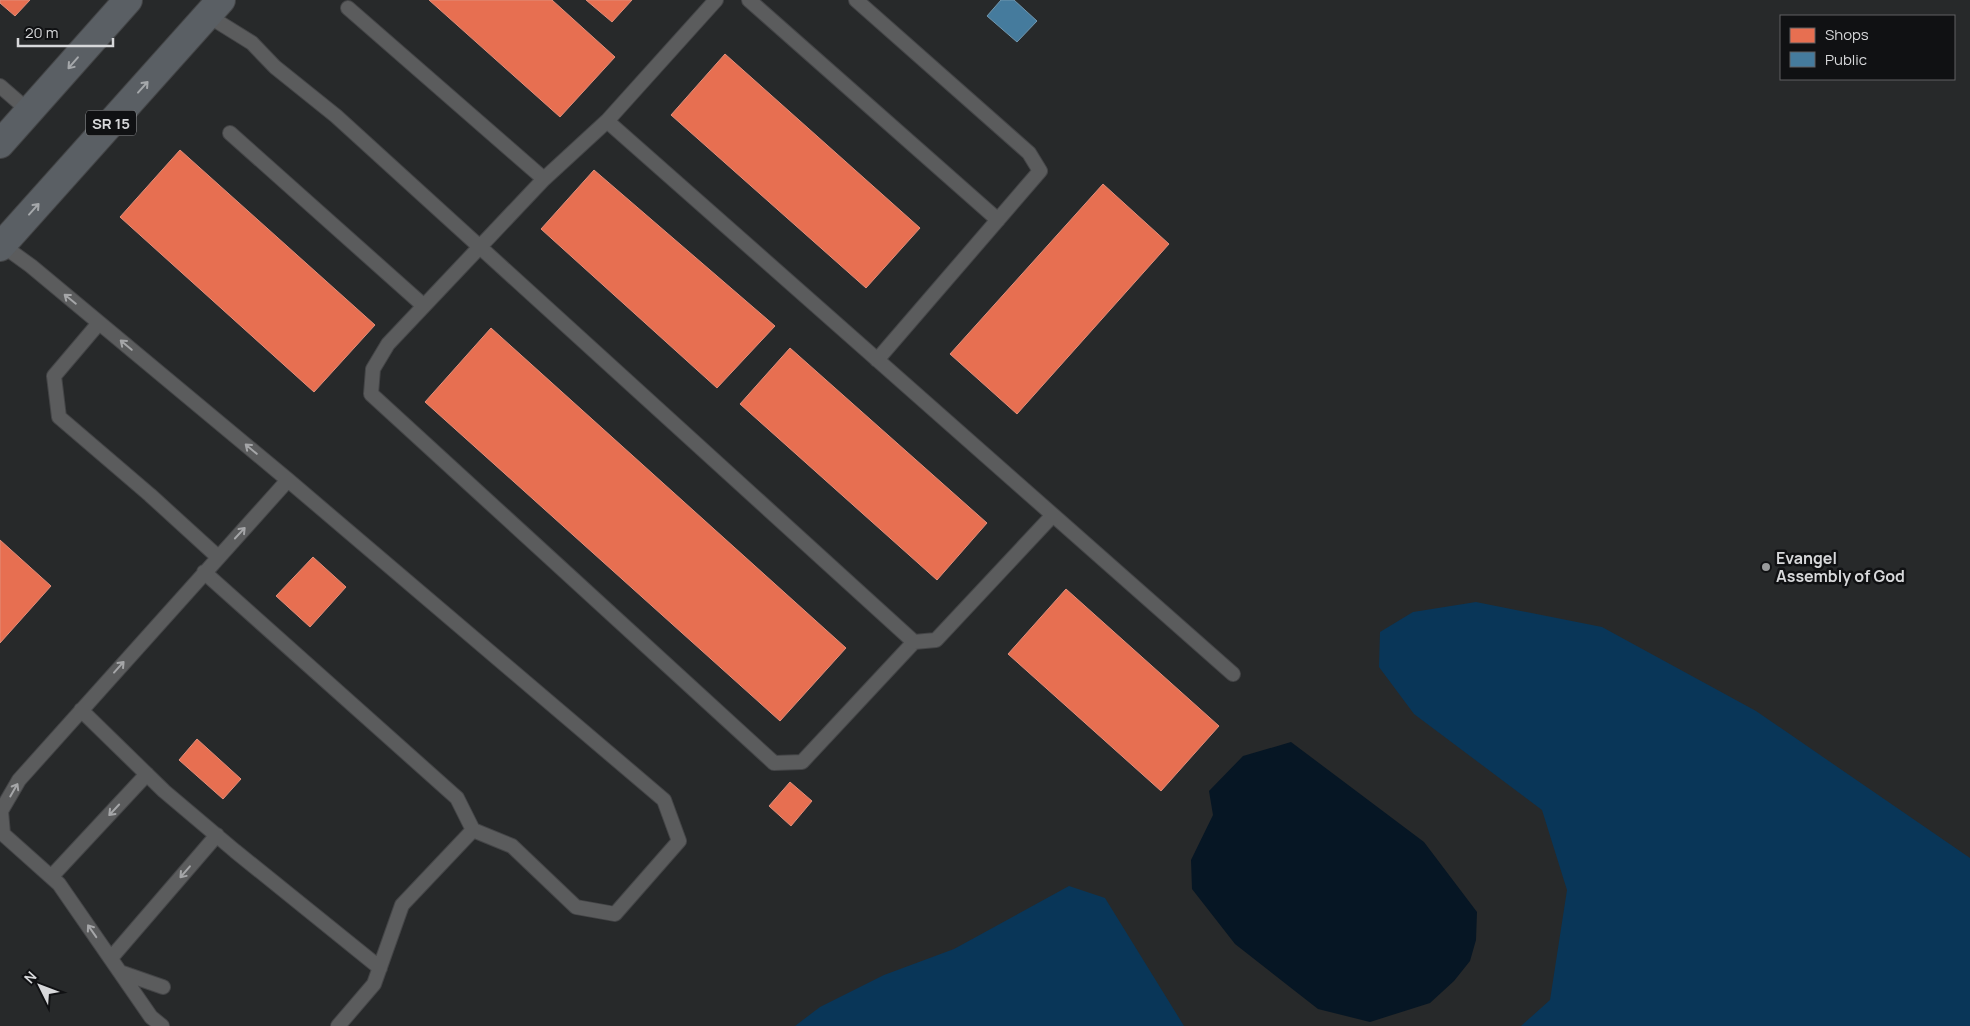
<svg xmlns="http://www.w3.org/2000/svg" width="1970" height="1026" viewBox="0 0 1970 1026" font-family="Manrope,sans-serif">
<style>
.green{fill:#093658}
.water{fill:#061624}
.shops{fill:#e76f51;stroke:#e28e7a}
.public{fill:#457b9d;stroke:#7197af}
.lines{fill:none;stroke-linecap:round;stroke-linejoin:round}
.service-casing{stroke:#444547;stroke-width:16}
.primary-casing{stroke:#444547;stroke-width:30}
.service{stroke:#5b5c5d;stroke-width:14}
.primary{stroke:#5a5f64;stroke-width:28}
.oneway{stroke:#a5a8ab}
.oneway2{stroke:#a5a6a8}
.poi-dot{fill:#999b9c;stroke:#101113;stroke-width:2}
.labels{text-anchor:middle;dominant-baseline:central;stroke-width:5;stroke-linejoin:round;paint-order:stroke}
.shield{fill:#101113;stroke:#9b9c9e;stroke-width:1}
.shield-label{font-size:15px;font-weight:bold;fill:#d7d8da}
.poi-label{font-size:16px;font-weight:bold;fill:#d7d8da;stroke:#101113;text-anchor:start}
</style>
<rect width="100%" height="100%" fill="#27292a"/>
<path class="green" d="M1476 602 1602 627 1756 711 1970 858V1026H1521L1550 1000 1567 890 1542 810 1414 714 1379 667 1380 632 1413 612Z
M1069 886 1105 898 1184 1026H795L820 1007 884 975 954 949Z"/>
<path class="water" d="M1291 742 1424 842 1477 912 1476 940 1470 961 1454 981 1430 1003 1370 1022 1318 1009 1235 944 1192 889 1191 860 1213 815 1209 791 1243 756Z"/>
<path class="shops" d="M0 0H30L15 16 0 3Z
M429 0H552L615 57 560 117Z
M586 0H632L612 22Z
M725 54 920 228 866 288 671 115Z
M180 150 375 325 314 392 120 217Z
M594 170 775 326 717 388 541 229Z
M1103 184 1169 244 1017 414 950 354Z
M491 328 846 648 780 721 425 402Z
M790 348 987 523 937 580 740 404Z
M0 540 51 586 0 643Z
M313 557 346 587 310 627 276 596Z
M1066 589 1219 726 1161 791 1008 654Z
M197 739 241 779 223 799 179 760Z
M790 782 812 801 791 826 769 806Z"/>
<path class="public" d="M1001 0H1014L1037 21 1017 42 987 16Z"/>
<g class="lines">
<g class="service-casing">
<path id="service" d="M749 0 998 220
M856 0 1029 153 1040 171 877 360
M348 8 544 179 607 121 1233 674
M207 15 252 43 275 67 336 116 914 642 936 640 1053 515
M0 86 30 112
M607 121 716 0
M230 133 424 306
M544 179 388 344 373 369 371 394 774 763 802 762 914 642
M2 245 31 266 288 480 664 800 679 841 615 914 576 907 512 846 473 830 402 905 374 984 338 1026
M99 323 54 376 59 417 150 495 218 557
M204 572 457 798 473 830
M81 710 164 791 235 851 380 968
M51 877 147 774
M111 958 217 835
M120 972 163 987
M162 1026 151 1017 59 884 3 834 1 811 19 780 288 480"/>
</g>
<g class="primary-casing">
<path id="primary" d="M0 144 128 0
M0 247 221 0"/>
</g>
<use href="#service" class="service"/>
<use href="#primary" class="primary"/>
</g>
<defs><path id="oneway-shaft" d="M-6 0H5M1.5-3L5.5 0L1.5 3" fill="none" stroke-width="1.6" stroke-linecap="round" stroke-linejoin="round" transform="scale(1.25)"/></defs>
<g class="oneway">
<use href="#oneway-shaft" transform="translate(73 63) rotate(131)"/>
<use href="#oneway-shaft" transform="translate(143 87) rotate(-48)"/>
<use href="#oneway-shaft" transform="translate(34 209) rotate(-48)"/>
</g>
<g class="oneway2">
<use href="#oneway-shaft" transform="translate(70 299) rotate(-141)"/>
<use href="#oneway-shaft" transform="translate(126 345) rotate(-140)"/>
<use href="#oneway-shaft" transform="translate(251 449) rotate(-140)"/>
<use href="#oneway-shaft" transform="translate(240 533) rotate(-47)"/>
<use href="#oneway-shaft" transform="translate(119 667) rotate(-48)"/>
<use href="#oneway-shaft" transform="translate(14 790) rotate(-60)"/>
<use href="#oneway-shaft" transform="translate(114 810) rotate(133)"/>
<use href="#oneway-shaft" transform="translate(185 872) rotate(131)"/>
<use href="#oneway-shaft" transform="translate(92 931) rotate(-125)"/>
</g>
<circle class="poi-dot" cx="1766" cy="567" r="5"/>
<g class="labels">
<rect class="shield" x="86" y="110.5" width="50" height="25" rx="4"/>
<g class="shield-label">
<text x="111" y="123">SR 15</text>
</g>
<g class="poi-label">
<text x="1776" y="558">Evangel<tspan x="1776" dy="18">Assembly of God</tspan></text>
</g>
</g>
<rect x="1780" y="15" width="175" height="65" fill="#101113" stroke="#606163"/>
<rect x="1790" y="28" width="25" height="15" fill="#e76f51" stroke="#606163"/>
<text x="1825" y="40" font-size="15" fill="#d7d8da">Shops</text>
<rect x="1790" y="52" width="25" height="15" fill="#457b9d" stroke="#606163"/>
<text x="1825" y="65" font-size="15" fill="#d7d8da">Public</text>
<g transform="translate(40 986) rotate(312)" stroke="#101113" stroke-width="4" paint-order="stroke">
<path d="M0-4L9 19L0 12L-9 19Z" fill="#d7d8da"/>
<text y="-8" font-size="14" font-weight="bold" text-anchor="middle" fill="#d7d8da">N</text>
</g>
<path d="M18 38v8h95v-8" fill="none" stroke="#d7d8da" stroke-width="2.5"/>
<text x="25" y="38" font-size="15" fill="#d7d8da" stroke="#101113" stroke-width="4" paint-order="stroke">20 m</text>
</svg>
